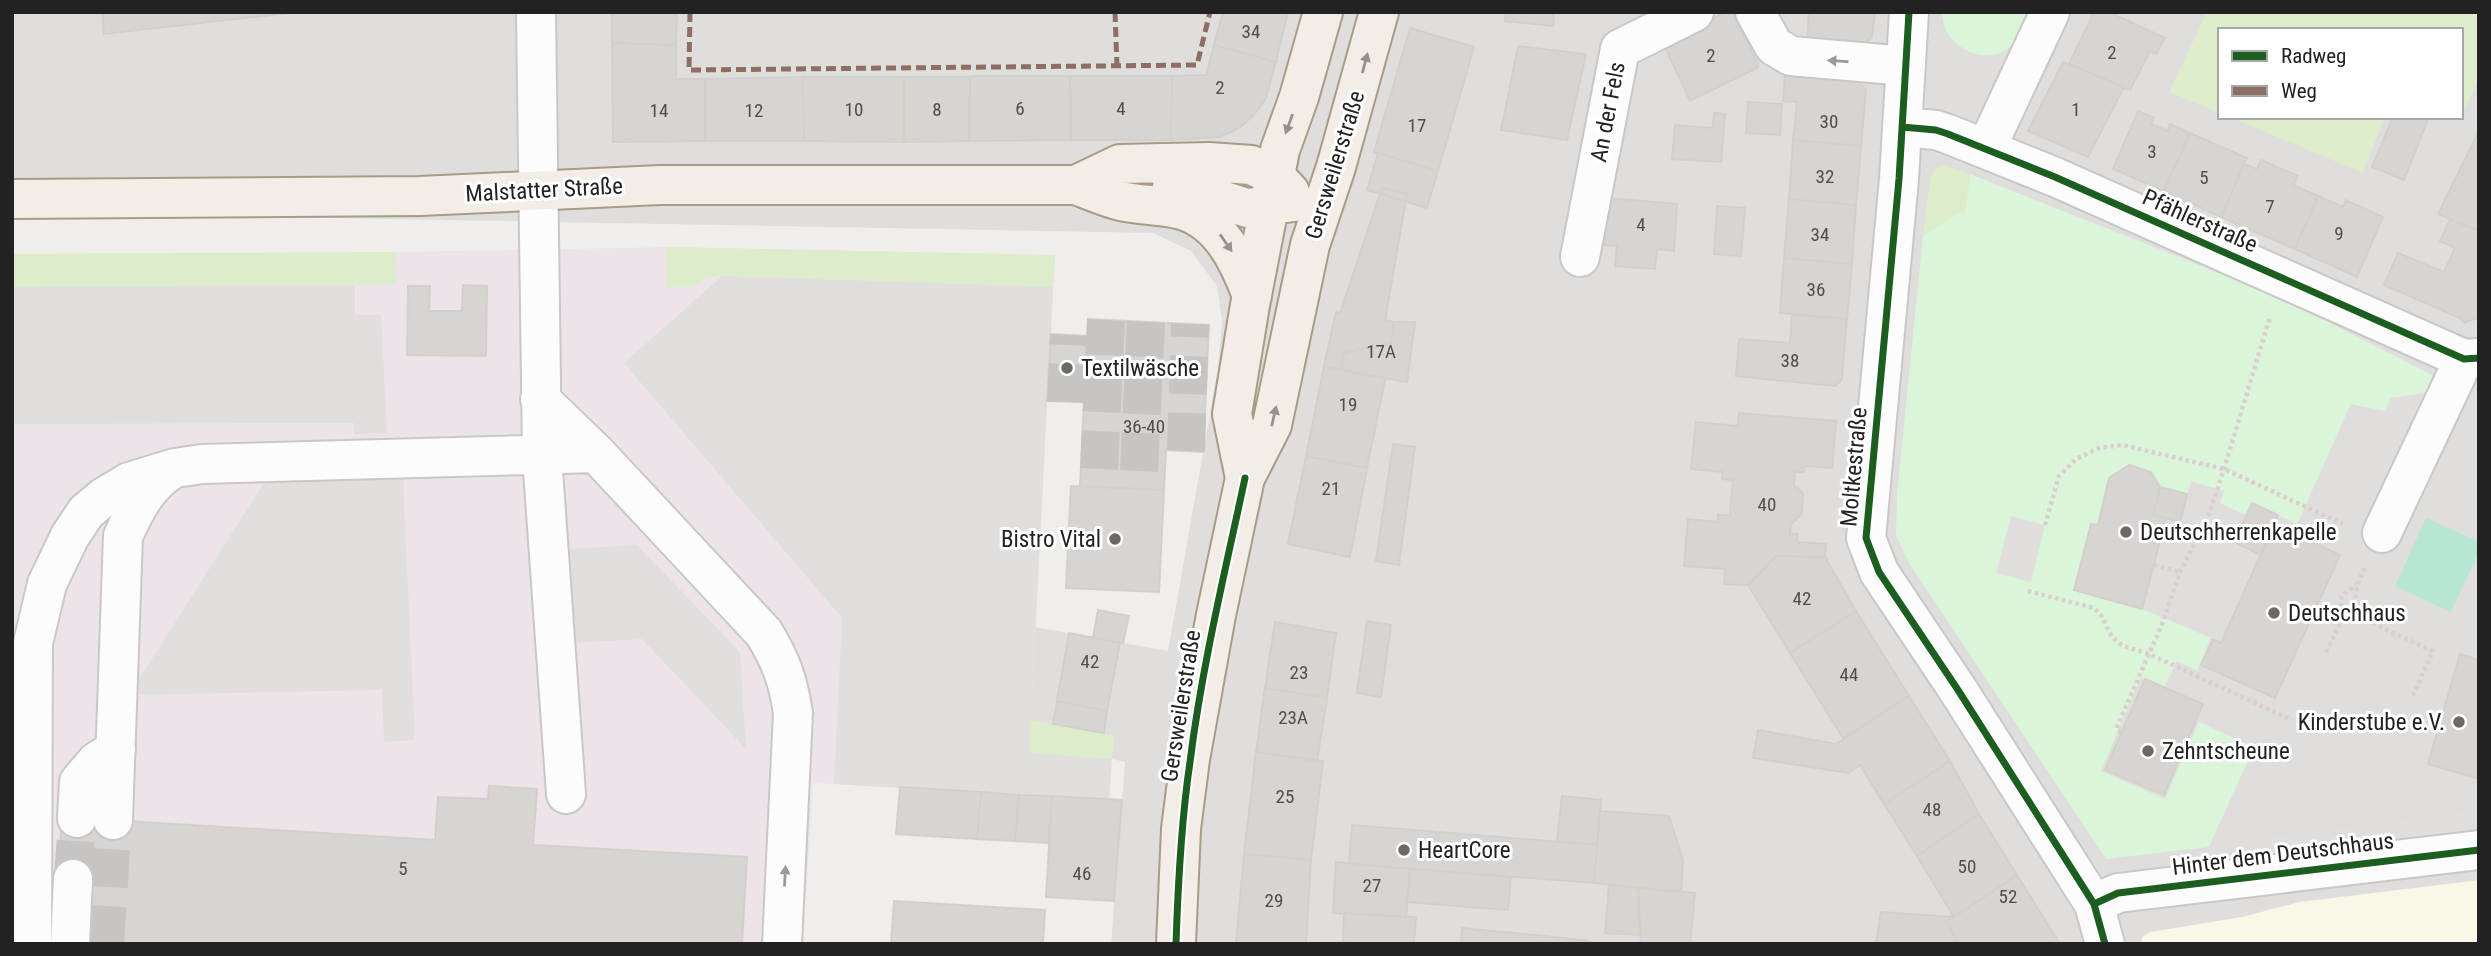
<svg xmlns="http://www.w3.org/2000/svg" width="2491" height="956" viewBox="0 0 2491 956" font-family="'Roboto Condensed',sans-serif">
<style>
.residential{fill:#dfdedc;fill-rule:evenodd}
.industrial{fill:#ede4e9}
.education{fill:#f8f7e8}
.grass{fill:#ddeccb}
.park{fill:#daf5da}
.pitch{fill:#b7e6d2}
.parking{fill:#e0dfde}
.building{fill:#d7d4d2;stroke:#d3d0cc;stroke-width:2}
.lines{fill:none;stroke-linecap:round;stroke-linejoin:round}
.minor-tunnel{stroke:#c7c5c3;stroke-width:38;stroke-dasharray:38 19;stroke-linecap:butt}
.minor-casing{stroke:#c9c8c7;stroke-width:42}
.major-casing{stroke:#a79c86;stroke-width:42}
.path{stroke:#dccecd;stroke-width:4.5;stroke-dasharray:3.5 3.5;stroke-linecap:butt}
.minor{stroke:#fdfcfc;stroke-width:38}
.major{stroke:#f3ede7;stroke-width:38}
.quiet{stroke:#8d6e63;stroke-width:5;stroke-dasharray:10 5;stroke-linecap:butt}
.cycleway-casing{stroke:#fff;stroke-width:11}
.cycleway{stroke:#1b5e20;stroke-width:7}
.oneway{fill:#9a9a9a}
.oneway2{fill:#95928e}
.poi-dot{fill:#6a6968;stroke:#fff;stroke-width:2.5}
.labels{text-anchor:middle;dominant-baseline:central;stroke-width:6;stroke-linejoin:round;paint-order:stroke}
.number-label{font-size:19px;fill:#4f4e4e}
.street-label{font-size:23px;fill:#222;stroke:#fff}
.poi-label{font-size:23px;fill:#222;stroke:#fff;text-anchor:start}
</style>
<rect width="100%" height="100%" fill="#f0eeeb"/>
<path class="residential" d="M12 12H2479V944H1111L1125 762 1112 759 1029 753 1035 627 1168 651 1218 368 1222 321 1217 286 1191 251 1153 233 12 212ZM2220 30H2461V117H2220Z"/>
<path class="industrial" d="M667 247 1055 255 1029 753 1112 759 1109 800 813 783 803 944H12V254L396 252Z"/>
<path class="education" d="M2479 880V944H2141L2142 937 2150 932 2242 917 2300 902Z"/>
<path class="grass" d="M2207 12H2479V78L2461 116V30H2220V113L2169 92Z
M2230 117H2385L2363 173Z
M1943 165 1970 174 1965 213H1957L1923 236 1930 178 1934 171Z
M667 247 1055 255 1053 287 722 276 707 277 692 287H666Z
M396 252 395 285 12 287V254Z
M1031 720 1114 735 1112 759 1029 753Z"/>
<path class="park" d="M1943 12H2029C2022 26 2016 46 2001 53 1975 63 1940 41 1943 12Z
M1970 174 2277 296 2434 376 2426 393 2391 398 2385 411 2351 404 2297 524 2252 504 2246 515 2220 503 2224 491 2191 481 2187 494 2160 487 2151 472 2129 465 2109 478 2098 525 2091 524 2074 590 2142 609 2211 638 2197 671 2177 661 2164 688 2141 677 2101 771 2165 799 2199 722 2254 747 2209 847 2106 859 1909 563 1896 535 1897 495 1923 236 1957 213H1965Z"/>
<path class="pitch" d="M2426 518 2479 542V552L2451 612 2395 586Z"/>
<path class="parking" d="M1940 42 1949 52 1966 63 1988 66 2006 61 1975 145 1936 130Z
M722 276 1053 287 1029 753 1112 759 1109 800 834 784 842 618 624 363Z
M355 285V315H381L387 433 354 434V423L12 424V287Z
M2426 393 2443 400 2398 500 2355 479 2391 398Z
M402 458 415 740 384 742 382 690 129 695 277 462Z
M2011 516 2045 525 2031 582 1996 573Z
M637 545 740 652 746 749 642 639 555 644 549 550Z
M2479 809V850L2260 876 2257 851 2266 832 2278 837Z"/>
<path class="building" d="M102 12H298L104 34Z
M612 12H677L676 45 612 43Z
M1223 12H1288L1276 62 1214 45Z
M1506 12H1554L1553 26 1505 21Z
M1726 12H1733L1759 67 1690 101 1663 43Z
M1809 12H1875L1872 37 1863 45 1807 40Z
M2094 12H2109L2165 38 2156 54 2150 51 2130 90 2069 64Z
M1410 28 1474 47 1438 171 1374 152Z
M612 43 676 45V79H705V141L613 142Z
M1214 45 1276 62 1266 98 1254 115 1238 129 1220 137 1171 140 1172 76 1206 75Z
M1518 46 1586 54 1567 140 1501 130Z
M2063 62 2124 87 2088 157 2028 131Z
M1785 74 1859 80 1866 91 1861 146 1793 140 1797 102 1783 101Z
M970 76H1070L1071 140 969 141Z
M970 76 969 141 904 142V77Z
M1070 76H1172L1171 140H1071Z
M803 77H904V142L804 141Z
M803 77 804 141H705V79Z
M1748 102 1782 104 1780 135 1746 133Z
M2138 111 2154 118 2151 124 2168 131 2170 124 2190 133 2164 191 2113 169Z
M1714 113 1725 114 1721 162 1672 159 1675 125 1713 128Z
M2393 117H2429L2404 180 2372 167Z
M2479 131V231L2438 214Z
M2190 133 2247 158 2221 217 2164 191Z
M1793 140 1861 146 1856 205 1789 199Z
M1378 153 1438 171 1427 208 1367 190Z
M2261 160 2298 176 2293 185 2318 196 2295 249 2221 217 2244 164 2257 169Z
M1382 188 1407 194 1385 320 1394 322 1391 343 1344 353 1341 370 1324 366 1336 312 1340 313Z
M2318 196 2343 207 2346 200 2383 217 2357 277 2295 249Z
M1608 198 1677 204 1674 251 1657 249 1655 269 1615 266 1617 246 1604 245Z
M1789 199 1856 205 1852 264 1784 258Z
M1717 206 1745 208 1741 256 1714 254Z
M2450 219 2479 231V317L2464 323 2460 318 2384 285 2398 253 2444 272 2455 248 2440 241Z
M1784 258 1852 264 1847 319 1780 313Z
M463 285 487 286 486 356 407 355 408 286H430L429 311H462Z
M1792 315 1847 319 1842 379 1835 386 1736 376 1739 339 1790 343Z
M1088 319 1209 325 1203 452 1166 450 1164 490 1080 486Z
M1394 322H1415L1407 382 1341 370 1344 353 1391 343Z
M1051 334 1087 336 1084 402 1047 401Z
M1324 366 1385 379 1367 468 1306 456Z
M1739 413 1836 421 1832 468 1805 466 1804 472H1795L1794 485 1803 494 1802 514 1791 524 1790 534H1798L1797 542 1826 544 1825 557 1776 556 1748 585 1724 584 1725 569 1684 566 1688 519 1718 522V515H1730L1733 480 1722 479 1723 472 1691 469 1696 422 1738 426Z
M1393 444 1415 447 1399 565 1376 561Z
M1306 456 1367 468 1350 557 1288 544Z
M2129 465 2151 472 2160 487 2153 515 2166 518 2142 609 2074 590 2091 524 2098 525 2109 478Z
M1071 486 1164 490 1159 592 1066 588Z
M2160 487 2187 494 2180 522 2153 515Z
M2252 503 2278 515 2261 555 2234 542Z
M2274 525 2340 555 2275 698 2201 665 2213 639 2221 643Z
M1776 556 1825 557 1856 611 1790 653 1748 585Z
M1098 610 1129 616 1123 643 1093 638Z
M1856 611 1909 696 1843 738 1790 653Z
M1367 621 1391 625 1381 697 1357 693Z
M1275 622 1336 633 1327 698 1265 688Z
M1069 633 1120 643 1107 711 1057 701Z
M2460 654 2479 660V779L2428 764Z
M2145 679 2203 704 2164 795 2105 770Z
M1265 688 1327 698 1317 761 1256 752Z
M1909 696 1950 761 1884 804 1860 765 1848 773 1753 758 1758 730 1836 744Z
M1057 701 1107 711 1104 733 1053 724Z
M1256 752 1323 761 1311 860 1244 854Z
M1950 761 1979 814 1917 856 1884 804Z
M489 786 537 789 533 845 747 857 742 944H86L58 878 62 817 435 840 438 797 488 799Z
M900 787 981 792 977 839 896 834Z
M981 792 1019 795 1015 841 977 839Z
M1019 795 1052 796 1048 843 1015 841Z
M1052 796 1122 800 1114 901 1046 897Z
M1562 796 1601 800 1597 845 1557 841Z
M1600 811 1669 816 1683 860 1681 892 1594 883Z
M1979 814 2017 875 1954 917 1917 856Z
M1352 825 1597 845 1594 883 1349 864Z
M1244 854 1311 860 1306 944H1236Z
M1336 862 1410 869 1406 917 1333 913Z
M1410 869 1511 877 1508 910 1407 902Z
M2017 875 2060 944H1959L1946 922Z
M1609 885 1638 888 1640 935 1605 933Z
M1638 888 1695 893 1690 944H1641Z
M894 901 1045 910 1043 944H891Z
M1881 912 1954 917 1946 922 1959 944H1876Z
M1344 913 1416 917 1414 944H1343Z
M1462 928 1584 940 1595 944H1461Z"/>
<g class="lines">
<path class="minor-tunnel" d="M1066 402 1069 335
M1186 451 1190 324
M1099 469 1106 320
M1139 471 1146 322
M73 879 77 818
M105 944 113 820"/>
<g class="minor-casing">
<path id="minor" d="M536 12 542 456 566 794
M1755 12 1774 46 1791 56 1906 66
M1909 12 1899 179 1866 538 1879 572 1958 690 2094 904 2105 944
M1902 127 1936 130 1948 134 2055 177 2464 359 2479 358
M1986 149 2050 12
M1580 257 1620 49 1694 12
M540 399 596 453 764 633C781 661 788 680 793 713L782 944
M2382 533 2464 359
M77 818 79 782 96 762 116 749
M113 820 123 536C134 512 147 485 170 471
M2094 904 2118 893 2479 850
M32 944 33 643 47 584 70 536 86 512 104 497 129 482 175 468 202 464 596 453
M70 944 73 879"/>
</g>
<g class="major-casing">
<path id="major" d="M1076 185 1120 164 1209 162 1251 165 1274 175 1290 192
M1172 187 1187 189 1247 208 1294 202
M12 199 420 196 660 185H1076C1089 190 1103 196 1117 200 1138 206 1161 204 1182 210 1221 222 1239 261 1252 296
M1245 478 1232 414 1250 305 1280 150 1299 97 1323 12
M1176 944 1181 829 1190 759 1216 615 1245 478 1272 425 1310 245 1336 167 1379 12"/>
</g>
<path class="path" d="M2045 525 2059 476 2076 459 2099 448 2122 445 2224 469 2343 524
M2154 565 2180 572
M2365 568C2346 604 2357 617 2391 632 2405 638 2419 645 2433 651L2413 695
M2028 591 2094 608 2101 615 2112 637 2123 646 2149 654 2292 720
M2326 652 2342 619 2341 597 2356 584
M2121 732 2116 729 2163 622 2180 572 2209 514 2224 469 2270 317"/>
<use href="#minor" class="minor"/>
<use href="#major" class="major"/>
<path class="quiet" d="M690 12 689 70 1197 65 1210 12
M1115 12 1117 67"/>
<g class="cycleway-casing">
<path id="cycleway" d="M1909 12 1899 179 1866 538 1879 572 1958 690 2094 904 2105 944
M1902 127 1936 130 1948 134 2055 177 2464 359 2479 358
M2094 904 2118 893 2479 850
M1176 944C1178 883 1181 822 1190 762 1202 666 1225 572 1245 478"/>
</g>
<use href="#cycleway" class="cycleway"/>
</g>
<defs><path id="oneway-solid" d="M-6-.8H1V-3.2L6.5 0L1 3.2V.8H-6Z" transform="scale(1.75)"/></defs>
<g class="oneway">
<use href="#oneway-solid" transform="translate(1838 61) rotate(-176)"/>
<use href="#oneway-solid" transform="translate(785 876) rotate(-87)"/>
</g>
<g class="oneway2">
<use href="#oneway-solid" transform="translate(1365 63) rotate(-75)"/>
<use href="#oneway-solid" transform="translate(1289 124) rotate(110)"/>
<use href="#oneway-solid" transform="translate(1226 243) rotate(55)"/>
<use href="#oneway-solid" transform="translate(1274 416) rotate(-77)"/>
</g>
<g class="poi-dot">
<circle cx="1067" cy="368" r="7"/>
<circle cx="2126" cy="532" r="7"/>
<circle cx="1115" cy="539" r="7"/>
<circle cx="2274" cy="613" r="7"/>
<circle cx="2459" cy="722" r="7"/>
<circle cx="2148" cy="751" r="7"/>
<circle cx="1404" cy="850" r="7"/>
</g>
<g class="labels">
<g class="number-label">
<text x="1251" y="31">34</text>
<text x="2112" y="52">2</text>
<text x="1711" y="55">2</text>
<text x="1220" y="87">2</text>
<text x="1020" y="108">6</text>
<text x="1121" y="108">4</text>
<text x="854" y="109">10</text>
<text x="937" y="109">8</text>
<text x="2076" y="109">1</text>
<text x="659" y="110">14</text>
<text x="754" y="110">12</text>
<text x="1829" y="121">30</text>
<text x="1417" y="125">17</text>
<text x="2152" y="151">3</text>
<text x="1825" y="176">32</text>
<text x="2204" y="177">5</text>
<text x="2270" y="206">7</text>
<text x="1641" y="224">4</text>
<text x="2339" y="233">9</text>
<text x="1820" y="234">34</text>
<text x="1816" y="289">36</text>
<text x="1381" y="351">17A</text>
<text x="1790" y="360">38</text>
<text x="1348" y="404">19</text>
<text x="1144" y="426">36-40</text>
<text x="1331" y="488">21</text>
<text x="1767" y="504">40</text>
<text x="1802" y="598">42</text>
<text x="1090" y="661">42</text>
<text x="1299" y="672">23</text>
<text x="1849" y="674">44</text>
<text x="1293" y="717">23A</text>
<text x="1285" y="796">25</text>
<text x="1932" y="809">48</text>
<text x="1967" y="866">50</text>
<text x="403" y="868">5</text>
<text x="1082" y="873">46</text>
<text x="1372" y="885">27</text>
<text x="2008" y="896">52</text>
<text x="1274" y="900">29</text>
</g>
<g class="street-label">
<text transform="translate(1608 112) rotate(-79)">An der Fels</text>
<text transform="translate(1335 165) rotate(-73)">Gersweilerstraße</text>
<text transform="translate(544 190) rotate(-3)">Malstatter Straße</text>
<text transform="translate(2200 221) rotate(24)">Pfählerstraße</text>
<text transform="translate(1854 467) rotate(-85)">Moltkestraße</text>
<text transform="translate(1181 706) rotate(-81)">Gersweilerstraße</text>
<text transform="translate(2283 854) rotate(-7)">Hinter dem Deutschhaus</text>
</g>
<g class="poi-label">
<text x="1081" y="368">Textilwäsche</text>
<text x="2140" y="532">Deutschherrenkapelle</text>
<text x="1101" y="539" text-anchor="end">Bistro Vital</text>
<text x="2288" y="613">Deutschhaus</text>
<text x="2445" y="722" text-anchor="end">Kinderstube e.V.</text>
<text x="2162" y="751">Zehntscheune</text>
<text x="1418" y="850">HeartCore</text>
</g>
</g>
<rect width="2491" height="956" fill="none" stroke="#222222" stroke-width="28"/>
<rect x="2218" y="28" width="245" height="91" fill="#ffffff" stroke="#a7a7a7" stroke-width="2"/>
<rect x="2232" y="51" width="35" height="10" fill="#1b5e20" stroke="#a7a7a7" stroke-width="2"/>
<text x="2281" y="63" font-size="21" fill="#222222">Radweg</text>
<rect x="2232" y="86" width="35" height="10" fill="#8d6e63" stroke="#a7a7a7" stroke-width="2"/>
<text x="2281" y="98" font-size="21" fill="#222222">Weg</text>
</svg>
